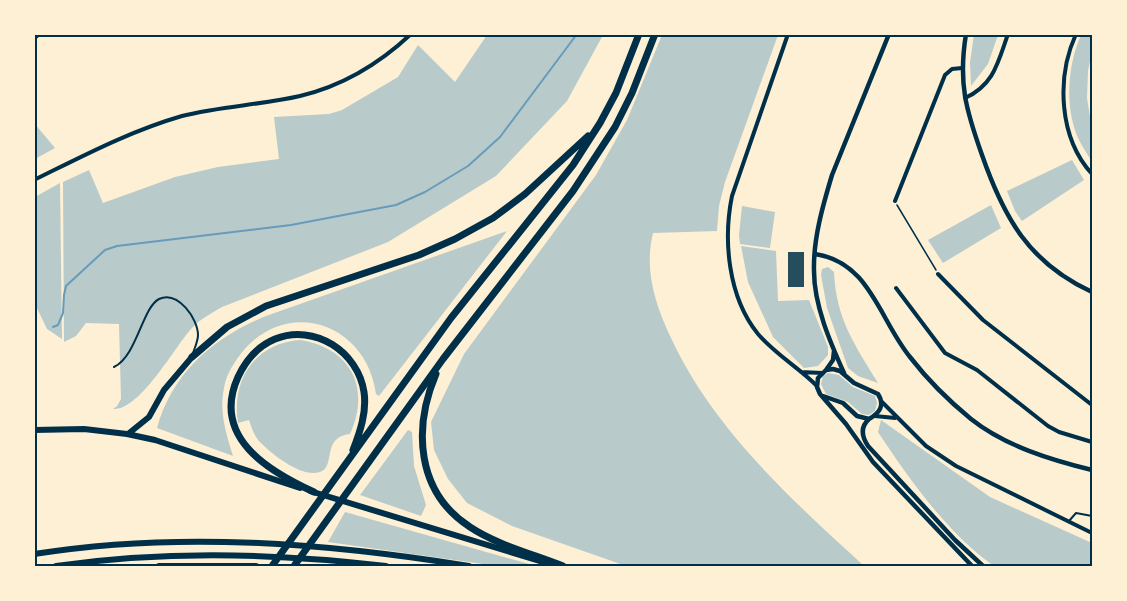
<svg xmlns="http://www.w3.org/2000/svg" width="1127" height="601" viewBox="0 0 1127 601" font-family="'Space Grotesk',sans-serif">
<style>
.green{fill:#b9caca}
.lines{fill:none;stroke-linecap:round;stroke-linejoin:round}
.stream{stroke:#669bbc;stroke-width:2}
.building{fill:#264d5e}
.path{stroke:#003049;stroke-width:1.5}
.service{stroke:#003049;stroke-width:2}
.minor{stroke:#003049;stroke-width:4}
.tertiary{stroke:#003049;stroke-width:4.5}
.trunk{stroke:#003049;stroke-width:6}
.motorway{stroke:#003049;stroke-width:7}
.neatline{fill:none;stroke:#003049;stroke-width:2}
</style>
<rect width="100%" height="100%" fill="#fdf0d5"/>
<path class="green" d="M487 35H603L567 101 496 176 388 242 222 307C212 313 200 319 192 328 175 346 140 411 113 409L117 406 121 399 119 324 86 323 76 336 64 342 63 182 89 170 103 203 175 177 218 167 279 159 274 117 329 114 342 110 398 77 418 45 455 82Z
M662 35H778L725 182 719 206 717 231 653 233C644 270 655 304 671 338 714 430 790 498 864 566H626L512 526 467 503 448 479 434 450 431 422 464 354 596 175 627 120Z
M974 35H998L988 64 971 86 970 62Z
M1081 35H1092V52L1088 71 1087 98 1092 129V162C1087 153 1080 144 1076 133 1065 103 1068 64 1081 35Z
M34 123 55 148 35 159H34Z
M1072 160 1084 180 1022 221 1015 211 1007 191Z
M60 183 62 339 47 329 35 304V197Z
M991 205 1001 228 943 263 928 240Z
M742 206 775 212 770 248 740 244 739 235Z
M507 231 379 396 376 394C367 325 290 296 243 351 235 361 226 374 224 388 219 412 226 433 233 456L157 428C173 372 213 338 266 316Z
M741 246 776 251 778 301 809 300 828 347V355L818 366 804 368 773 337 748 282Z
M828 267 834 272C836 319 855 345 878 383L858 376 848 368 827 308 821 275 822 269Z
M300 340C351 348 371 388 350 434 322 437 335 465 322 471 305 480 274 456 262 444 255 438 252 429 249 420L238 423C231 380 255 343 300 340Z
M828 373 839 375 853 387 875 396 877 403 875 411 869 415 862 414 848 402 826 394 821 384 823 376Z
M881 420 990 497 1092 543V566H994C948 534 909 479 878 432Z
M408 430 412 432 414 466 426 505 421 516 360 495Z
M345 512 536 566H497L328 542Z"/>
<g class="lines">
<path class="stream" d="M53 327 58 325 63 313 64 295 66 286 105 250 117 246 291 225 396 205 425 192 468 166 500 137 577 34"/>
</g>
<path class="building" d="M788 252H804V287H788Z"/>
<g class="lines">
<path class="path" d="M897 205 936 270"/>
<path class="service" d="M114 367C137 356 142 308 159 299 178 290 198 319 198 335 198 341 195 347 193 353
M1069 521 1076 513 1092 516"/>
<path class="minor" d="M788 34 732 196C723 240 728 297 758 334 775 354 798 367 817 386
M1076 34C1056 78 1059 138 1092 174
M965 98C994 85 998 62 1008 34
M34 180C83 156 130 131 182 116 221 106 261 105 300 96 342 86 379 64 411 34
M895 201 945 75 952 69 962 68
M938 274 983 320 1092 405
M896 288 945 353 977 370 1048 426 1059 432 1092 442
M801 372 822 373
M882 402 926 446 956 466 1092 533
M875 416 895 418"/>
<path class="tertiary" d="M966 34C958 83 966 110 982 155 1004 218 1029 263 1092 292
M34 38 39 34
M815 254C870 262 879 319 910 357 927 379 949 401 971 419 1005 446 1051 460 1092 470
M826 370 833 360 834 351
M844 373C830 342 814 305 814 271 813 239 823 205 832 175L889 34
M823 396 843 403 857 416 869 419C880 413 885 405 878 394L854 383 840 371 833 369 826 370 818 378 817 387 820 394 846 424 873 462 972 566
M869 419C860 427 862 437 868 446L955 540 983 566"/>
<path class="trunk" d="M34 430 84 429 127 434 155 440 300 488
M128 434 149 417 164 390 192 357
M310 491 556 566
M34 554C179 531 325 543 469 566
M56 566C166 550 276 553 386 566
M159 566H256"/>
<path class="motorway" d="M192 357 227 327 266 306 419 255 455 239 493 218 525 194 588 136
M436 374C413 428 416 492 470 527 497 545 533 554 563 566
M314 492C268 471 211 437 238 377 246 360 258 346 275 339 315 323 358 352 364 392 367 412 360 432 353 450
M272 566 451 318 573 165 600 123 616 93 639 34
M294 566 443 359 573 191 615 127 632 93 655 34"/>
</g>
<rect width="1127" height="601" fill="none" stroke="#fdf0d5" stroke-width="72"/>
<rect x="36" y="36" width="1055" height="529" class="neatline"/>
</svg>
